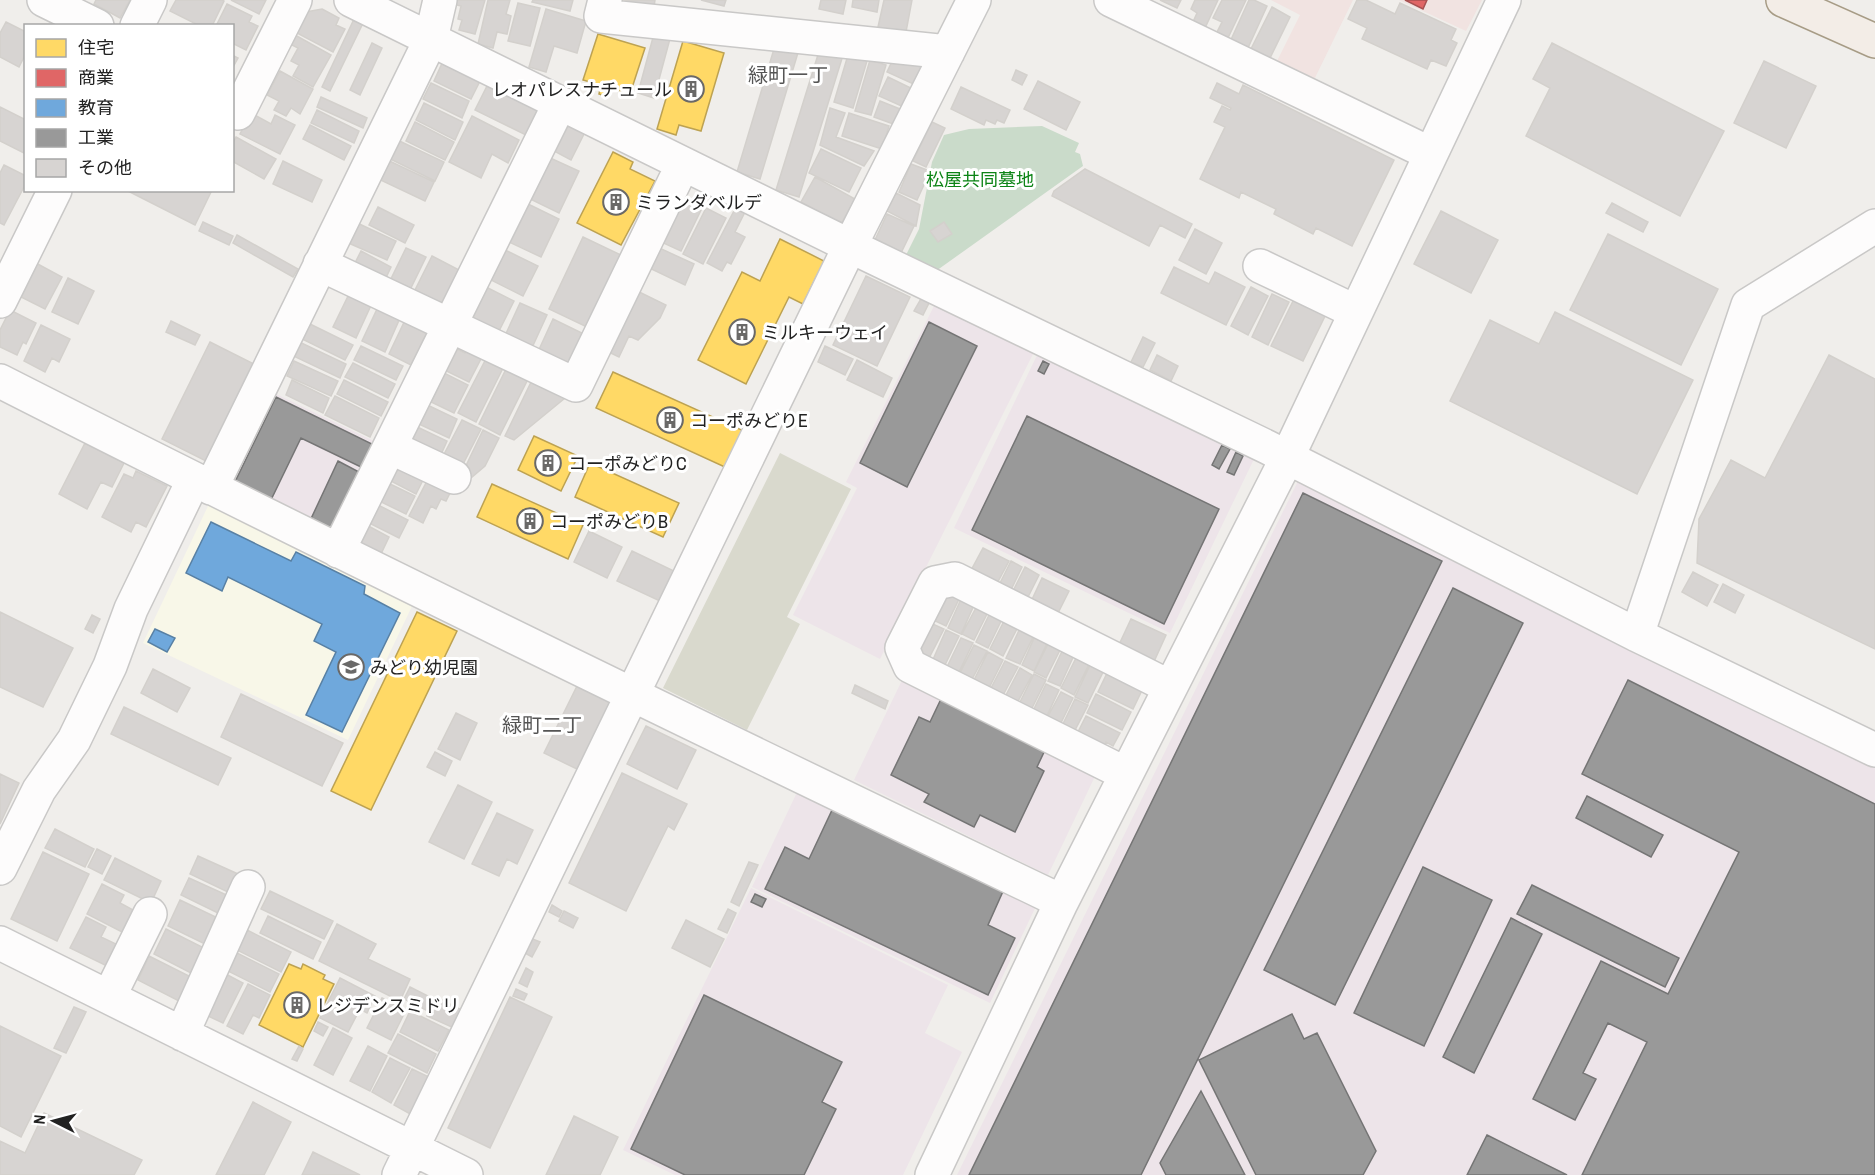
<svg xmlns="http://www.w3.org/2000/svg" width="1875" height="1175" viewBox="0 0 1875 1175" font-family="'Archivo Narrow','Noto Sans JP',sans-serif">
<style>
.commercial{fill:#f1e3e1}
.industrial{fill:#ede4e9}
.education{fill:#f8f7e8}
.construction{fill:#d9d9cd}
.cemetery{fill:#cadbca}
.homes{fill:#ffd966;stroke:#bda252;stroke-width:1.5}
.shops{fill:#e06666;stroke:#a75252;stroke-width:1.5}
.schools{fill:#6fa8dc;stroke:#5880a4;stroke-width:1.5}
.industry{fill:#999;stroke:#757575;stroke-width:1.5}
.building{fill:#d7d4d2;stroke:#d3d0cc;stroke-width:1.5}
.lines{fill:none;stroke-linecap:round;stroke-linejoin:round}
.minor-casing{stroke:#c9c8c7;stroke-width:36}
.major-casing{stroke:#a79c86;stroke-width:36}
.minor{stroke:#fdfcfc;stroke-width:33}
.major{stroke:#f3ede7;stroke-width:33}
.labels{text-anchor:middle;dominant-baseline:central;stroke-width:6;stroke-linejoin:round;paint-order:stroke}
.poi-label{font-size:18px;fill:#222;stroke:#fff;text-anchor:start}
.park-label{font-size:18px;fill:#0c8416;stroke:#fff}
.neighbourhood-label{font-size:20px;fill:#555;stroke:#fff}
</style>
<rect width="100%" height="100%" fill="#f0eeeb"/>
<path class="commercial" d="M1271 0H1353L1312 84 1275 65 1300 15Z
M1399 0H1482L1466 31Z"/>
<path class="industrial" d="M936 302 1034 352 880 659 793 615 857 488 846 482Z
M1039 351 1255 457 1170 633 954 528Z
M268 390 378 443 333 537 223 484Z
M1299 479 1875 763V1175H957Z
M904 676 1098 770 1048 875 854 780Z
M799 788 1037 904 990 1003 752 887Z
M751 888 948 985 925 1033 962 1052 903 1175H675L623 1150Z"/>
<path class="education" d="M209 504 414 602 348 740 143 643Z"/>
<path class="construction" d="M780 453 851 489 787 617 800 624 747 730 663 688Z"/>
<path class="cemetery" d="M1042 126 1079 143 1075 152 1080 154 1083 166 936 271 906 255 919 229 932 162 944 135 969 129Z"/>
<path class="homes" d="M598 34 645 48 630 94 611 88 608 97 599 94 601 85 583 80Z
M683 41 724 53 701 131 679 125 676 135 657 129Z
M613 152 633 162 630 169 655 181 621 245 577 223Z
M780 239 824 261 803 304 789 297 746 384 698 360 742 272 760 281Z
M613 372 744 431 727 468 596 408Z
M534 436 578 456 561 491 518 470Z
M590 463 679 503 663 537 575 497Z
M492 484 583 525 568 559 477 517Z
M417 612 457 631 371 810 331 791Z
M289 964 301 969 303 964 325 975 323 979 334 984 303 1047 259 1025Z"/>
<path class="shops" d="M1405 0H1427L1423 9Z"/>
<path class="schools" d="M211 522 291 561 296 552 365 586 364 594 400 613 342 732 306 715 336 652 314 641 322 624 228 577 222 591 186 573Z
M155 629 175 638 167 652 148 642Z"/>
<path class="industry" d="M929 322 977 346 907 487 860 463Z
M1043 361 1049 364 1044 374 1038 371Z
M276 397 374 445 363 468 301 438 269 504 233 486Z
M1027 416 1219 509 1164 624 972 530Z
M1222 445 1230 449 1219 469 1212 465Z
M1236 452 1243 456 1234 475 1227 472Z
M338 461 361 473 331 534 309 523Z
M1303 493 1442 561 1141 1175H969Z
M1453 588 1523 623 1335 1005 1264 970Z
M1628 680 1875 804V1175H1582L1647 1042 1608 1023 1583 1073 1596 1079 1575 1120 1533 1099 1601 961 1668 994 1739 852 1582 774Z
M941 699 1045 750 1037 767 1044 771 1015 832 980 815 974 827 924 802 929 794 891 775 919 717 930 722Z
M1587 796 1663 835 1651 857 1576 818Z
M833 808 1004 889 988 925 1015 938 988 995 765 889 785 847 809 859Z
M1423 867 1492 900 1424 1046 1354 1013Z
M1532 885 1679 958 1665 987 1517 914Z
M755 894 766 899 762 907 751 902Z
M1511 918 1542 934 1474 1073 1443 1057Z
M704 995 842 1062 822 1102 836 1109 804 1175H685L631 1149Z
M1292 1014 1304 1039 1317 1033 1376 1151 1363 1175H1256L1199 1060Z
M1201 1091 1245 1175H1166L1160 1163Z
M1487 1135 1567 1175H1467Z"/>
<path class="building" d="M96 0H130L120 18 94 4Z
M176 0H222L224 1 212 26H200L170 11Z
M231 0H266L259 14Z
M454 0H485L475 34 459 30 462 20 458 19 461 6 453 4Z
M488 0H510L506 14 511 16 507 34 497 32 493 48 478 44Z
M533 0H573L570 11 532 2Z
M622 0H655L654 7Z
M701 0H726L724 6Z
M821 0H846L843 14 819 9Z
M853 0H879L877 12 852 7Z
M884 0H912L906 32 878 27Z
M1160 0H1181L1177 8Z
M1195 0H1218L1205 28 1193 22 1197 13 1191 9Z
M1222 0H1246L1227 40 1216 34 1222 22 1213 18Z
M1249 0H1254L1267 6 1247 50 1230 42Z
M1357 0H1366L1395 14 1400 3 1456 29 1451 40 1457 43 1446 66 1431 60 1427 69 1362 39 1367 28 1348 19Z
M518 3 540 8 530 46 508 41Z
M227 4 252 16 249 22 258 26 246 50 232 43V26H216Z
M1272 7 1290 17 1269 60 1250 51Z
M322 9 339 18 336 25 345 29 333 52 295 32 306 12Z
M546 9 586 21 577 53 554 46 546 72 529 67Z
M355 17 364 21 330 91 322 87Z
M6 22 26 32V53L19 67 0 57V33Z
M655 30 671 35 654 98 638 93Z
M295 35 331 55 313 87 293 76 299 65 291 61 298 48 290 44Z
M777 39 800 46 760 179 737 172Z
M372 43 382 48 360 95 350 90Z
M1552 43 1724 131 1680 216 1526 136 1550 88 1533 79Z
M821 45 844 52 799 197 776 190Z
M896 53 927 67 918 86 887 72Z
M232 55 238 58 232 69Z
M848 55 867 61 853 108 834 102Z
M444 59 482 77 471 99 434 81Z
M870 60 886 65 871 115 855 111Z
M1764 61 1816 86 1786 148 1734 123Z
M1016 70 1027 75 1022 85 1012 80Z
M280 71 313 89 300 114 291 108 286 116 274 110 279 101 267 95Z
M888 77 915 90 906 108 879 96Z
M1038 81 1080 102 1066 130 1024 109Z
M431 83 469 101 462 118 423 99Z
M1217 83 1239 94 1243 85 1394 160 1352 246 1316 228 1313 234 1274 214 1276 209 1241 192 1239 198 1200 179 1225 127 1214 122 1222 106 1230 110 1231 108 1210 98Z
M488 84 539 109 526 135 475 110Z
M961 87 1010 110 1004 123 997 120 995 124 986 120 984 125 951 109Z
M321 97 367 118 363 128 317 107Z
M880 101 905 111 899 126 874 117Z
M424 103 463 122 455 140 416 120Z
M0 107 26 120V154L0 141Z
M830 108 845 113 836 137 874 151 864 166 820 145Z
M317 110 359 131 354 143 311 123Z
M251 113 271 124 275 115 295 125 280 154 240 134Z
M849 113 889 126 882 149 842 136Z
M472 116 519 140 508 163 492 154 481 178 449 162Z
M567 121 586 130 571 160 554 151Z
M415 122 454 142 445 160 406 141Z
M932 122 945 128 926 167 913 161Z
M310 125 351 146 344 160 303 139Z
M236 137 276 159 264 179 232 161V145Z
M391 137 444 162 435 181 382 155Z
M821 149 861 168 849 192 809 173Z
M381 157 434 182 425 201 372 176Z
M548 157 579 171 559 213 528 198Z
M283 161 322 180 312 202 273 184Z
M911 164 927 170 925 175 928 176 917 200 899 192Z
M4 165 26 176V183L4 225 0 223V173Z
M1085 169 1192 224 1185 238 1160 225 1149 246 1052 196 1054 191Z
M815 177 855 199 841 224 801 202Z
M126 190H212L195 225Z
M896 193 920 205 916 226 887 211Z
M681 195 703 206 681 251 659 241Z
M526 203 559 219 541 257 507 241Z
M1612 203 1648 222 1643 232 1606 213Z
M737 205 746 210 735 232 745 237 731 264 727 262 722 271 707 263Z
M378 207 414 225 405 243 369 225Z
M706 208 726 218 703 264 683 254Z
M1441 211 1498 240 1471 293 1414 264Z
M887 214 914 226 901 253 875 240Z
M353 221 396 241 387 260 344 241Z
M203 222 233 236 229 245 199 231Z
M944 222 952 234 938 242 930 231Z
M1195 229 1222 243 1206 274 1179 260Z
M1608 234 1718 289 1681 365 1570 310Z
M237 235 298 269 293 277 233 243Z
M583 237 621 255 587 327 549 309Z
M655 246 694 264 685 285 645 266Z
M406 248 426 257 407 296 387 287Z
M503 249 538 266 523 296 489 279Z
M361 251 391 267 383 284 352 269Z
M432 256 463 272 442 314 411 298Z
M34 262 62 277 45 309 17 295Z
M1174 267 1209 284 1215 272 1245 287 1226 325 1161 293Z
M866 276 910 297 877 366 833 345Z
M68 278 94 291 78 324 52 312Z
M484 286 514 301 497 335 467 320Z
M629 287 666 305 660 318 638 340 629 336 619 357 600 348Z
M1251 287 1268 296 1248 335 1231 326Z
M351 290 373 301 356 338 333 327Z
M1272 294 1289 302 1268 345 1252 337Z
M1296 295 1328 310 1303 361 1271 346Z
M922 297 930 301 923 315 914 311Z
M520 303 547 315 530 352 503 340Z
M378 307 400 318 385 352 362 341Z
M10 310 36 323 26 344 23 342 17 355 0 347V330Z
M1555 312 1693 380 1637 494 1450 401 1490 320 1539 344Z
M407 316 430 327 411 365 389 354Z
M553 319 584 334 568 369 537 354Z
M171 321 200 335 195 345 166 332Z
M308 323 353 345 345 360 300 338Z
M41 325 70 339 59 362 52 358 45 372 24 361Z
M1143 337 1155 343 1143 367 1131 362Z
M293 339 346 364 340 378 287 353Z
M210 342 254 364 206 461 162 439Z
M447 344 465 353 469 345 484 353 469 382 436 366Z
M361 346 403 366 396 380 354 360Z
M825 346 853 359 845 375 818 362Z
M489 353 506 362 476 422 458 413Z
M1157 355 1178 366 1171 381 1150 370Z
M1829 355 1875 379V649L1697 563 1699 519 1731 460 1765 478Z
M857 360 892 378 883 397 847 380Z
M294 361 338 381 331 396 287 376Z
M353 363 395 384 388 398 345 377Z
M509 363 531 373 500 435 479 424Z
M434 368 468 385 454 413 431 402 438 388 427 383Z
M534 376 570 394 514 440 505 436Z
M292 380 329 398 323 413 286 395Z
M344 380 388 402 381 416 337 394Z
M335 396 379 418 370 437 325 415Z
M419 401 457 419 449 438 410 420Z
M462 420 481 429 460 470 441 460Z
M411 424 447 441 439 459 403 442Z
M483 430 499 438 485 466 472 477 463 472Z
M85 443 124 463 112 487 101 482 87 509 59 494Z
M395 458 426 474 416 494 385 478Z
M136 471 167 486 146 527 136 522 131 532 102 517 124 474 133 478Z
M430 475 453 487 446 501 441 499 436 509 431 506 423 523 409 516Z
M384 481 415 496 406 514 375 499Z
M370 501 408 520 399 538 361 519Z
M361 522 389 537 380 556 351 542Z
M589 531 622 547 607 578 574 562Z
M983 548 1009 561 994 589 968 576Z
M632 551 674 571 660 601 617 581Z
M1011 561 1022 567 1008 596 996 591Z
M1025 567 1039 575 1024 605 1010 597Z
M1693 572 1718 585 1707 606 1682 592Z
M1042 578 1069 591 1055 619 1029 606Z
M1723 584 1744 595 1735 613 1714 602Z
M946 587 961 595 946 626 931 619Z
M962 597 975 603 961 634 948 628Z
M978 604 989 610 974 640 962 634Z
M991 611 1003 617 988 648 976 642Z
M0 612 73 648 43 707 0 687Z
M92 615 100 619 93 633 85 629Z
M1006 617 1019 625 1003 656 990 649Z
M1131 619 1166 635 1152 666 1117 649Z
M926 621 944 629 928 660 919 656 915 645Z
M1021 626 1035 633 1020 664 1006 658Z
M946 630 959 636 943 669 931 664Z
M1036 634 1049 639 1034 671 1022 665Z
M961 638 973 643 957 676 945 671Z
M1050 640 1062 646 1046 678 1034 672Z
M974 645 987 651 970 683 958 677Z
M1064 647 1075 653 1060 686 1048 681Z
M988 652 1003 660 987 692 972 684Z
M1078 654 1091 660 1074 695 1061 688Z
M1005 661 1018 667 1001 699 989 692Z
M1092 661 1105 668 1088 703 1075 697Z
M1020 668 1032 675 1016 705 1004 699Z
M153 669 190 688 177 712 141 693Z
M1109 669 1144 686 1133 709 1098 692Z
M1034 674 1046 680 1030 712 1018 706Z
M1046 684 1059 690 1045 720 1032 713Z
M855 685 888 701 885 709 852 693Z
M577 686 614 704 581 771 544 753Z
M1061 692 1073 698 1059 727 1046 720Z
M241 694 343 743 322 786 221 737Z
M1096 694 1131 712 1122 730 1087 713Z
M1075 699 1088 705 1073 734 1061 728Z
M124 707 231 758 218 785 111 734Z
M456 713 477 723 460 760 438 749Z
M1086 716 1120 733 1113 746 1106 742 1103 749 1076 736Z
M646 726 696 750 677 789 627 764Z
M435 752 452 761 445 776 427 767Z
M622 773 687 804 674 830 668 826 626 911 569 883Z
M0 774 19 783 0 824Z
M458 785 492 802 464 859 429 842Z
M497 813 533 830 517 864 507 859 499 876 472 864Z
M55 829 94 849 85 867 45 848Z
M97 849 111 856 102 874 88 867Z
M43 852 89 874 57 941 11 919Z
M198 856 238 874 230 893 190 874Z
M115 858 161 881 151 903 104 880Z
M749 862 758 865 739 906 731 902Z
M189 878 229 896 220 914 181 895Z
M102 884 124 895 120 903 135 911 124 933 87 914Z
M270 891 333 921 324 939 261 909Z
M180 900 220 919 207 945 168 926Z
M552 905 562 911 559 917 549 912Z
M728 909 736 913 727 933 718 929Z
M564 911 578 918 573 928 559 921Z
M268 916 321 942 313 959 260 933Z
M86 917 106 927 101 937 118 945 107 966 70 948Z
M686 920 724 939 710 967 672 948Z
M337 924 376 944 368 959 410 979 400 1001 319 961Z
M166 929 204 948 191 973 154 954Z
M247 930 291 952 281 972 237 950Z
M530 938 540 942 532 957 523 952Z
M235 952 279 974 270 992 226 970Z
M149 956 191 977 179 1001 138 980Z
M526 968 533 972 527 987 519 983Z
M220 971 243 983 223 1023 208 1016 204 1002Z
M340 978 375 996 367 1013 360 1009 348 1032 320 1018Z
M248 984 270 995 259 1018 253 1015 243 1034 227 1026Z
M410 987 432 998 426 1010 404 999Z
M516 989 527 994 524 1000 513 996Z
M436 997 462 1010 454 1028 427 1016Z
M510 997 552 1017 490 1148 448 1128Z
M382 998 406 1010 391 1040 367 1028Z
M74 1007 86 1012 66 1053 54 1048Z
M410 1011 449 1030 438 1051 400 1032Z
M318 1022 328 1027 323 1036 314 1031Z
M0 1026 61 1056 21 1137 0 1126Z
M333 1028 352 1038 333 1075 314 1065Z
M398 1034 436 1054 427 1073 388 1053Z
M299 1046 303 1049 297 1061 292 1059Z
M368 1046 387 1056 370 1091 350 1081Z
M390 1058 410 1068 391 1103 372 1092Z
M412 1069 431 1078 412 1115 394 1105Z
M253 1102 291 1122 264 1175H216Z
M44 1113 142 1160 134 1175H0V1141L25 1153Z
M574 1116 618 1137 600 1175H546Z
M313 1152 360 1175H302Z"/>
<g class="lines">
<g class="minor-casing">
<path id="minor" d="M44 0 97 26
M351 0 850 246 1267 447 1637 635 1875 750
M605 0 601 16 948 52
M1111 0 1431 154
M137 26 150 0
M238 113 295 0
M320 264 576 385 683 164
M1260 266 1356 312
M0 301 55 190
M0 381C346 557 695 726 1046 894L1061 903
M390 447 454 477
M211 488 431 39 440 0
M338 551 560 103
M1637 635 1748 305 1875 226
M1126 774 910 666 902 648 935 583 955 579 1170 687
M0 868 39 790 74 740 110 666 131 609 194 479
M0 943 466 1175
M109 997 150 914
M182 1034 248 887
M399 1175 850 246 974 0
M932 1175 1061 903 1287 458 1504 0"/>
</g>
<g class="major-casing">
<path id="major" d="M1783 0 1875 41"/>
</g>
<use href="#minor" class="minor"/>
<use href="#major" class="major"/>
</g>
<defs>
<g id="building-ring" transform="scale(1.35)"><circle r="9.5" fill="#fff" stroke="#6a6968" stroke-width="1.5"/><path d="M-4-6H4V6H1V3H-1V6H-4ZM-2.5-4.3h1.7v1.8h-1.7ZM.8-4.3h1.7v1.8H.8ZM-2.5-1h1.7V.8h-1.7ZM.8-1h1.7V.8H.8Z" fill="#6a6968"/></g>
<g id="school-ring" transform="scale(1.35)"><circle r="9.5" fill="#fff" stroke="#6a6968" stroke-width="1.5"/><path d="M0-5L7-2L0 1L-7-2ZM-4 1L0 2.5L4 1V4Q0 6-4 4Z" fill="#6a6968"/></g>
</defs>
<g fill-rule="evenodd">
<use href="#building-ring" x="691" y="89"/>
<use href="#building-ring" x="616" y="202"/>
<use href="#building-ring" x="742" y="332"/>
<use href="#building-ring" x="670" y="420"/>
<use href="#building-ring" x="548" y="463"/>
<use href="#building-ring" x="530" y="521"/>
<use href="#school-ring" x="351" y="667"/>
<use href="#building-ring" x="297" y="1005"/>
</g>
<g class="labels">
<g class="poi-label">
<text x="672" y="89" text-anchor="end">レオパレスナチュール</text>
<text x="636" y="202">ミランダベルデ</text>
<text x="762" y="332">ミルキーウェイ</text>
<text x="690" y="420">コーポみどりE</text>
<text x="568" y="463">コーポみどりC</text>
<text x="550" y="521">コーポみどりB</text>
<text x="370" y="667">みどり幼児園</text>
<text x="316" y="1005">レジデンスミドリ</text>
</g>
<g class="park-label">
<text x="980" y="179">松屋共同墓地</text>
</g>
<g class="neighbourhood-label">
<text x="788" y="74">緑町一丁</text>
<text x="542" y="724">緑町二丁</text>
</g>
</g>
<rect x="24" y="24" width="210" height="168" fill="#ffffff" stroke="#a7a7a7" stroke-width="1.5"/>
<rect x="36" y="39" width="30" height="18" fill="#ffd966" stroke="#a7a7a7" stroke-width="1.5"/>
<text x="78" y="54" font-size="18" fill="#222222">住宅</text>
<rect x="36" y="69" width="30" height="18" fill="#e06666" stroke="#a7a7a7" stroke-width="1.5"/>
<text x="78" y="84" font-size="18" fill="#222222">商業</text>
<rect x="36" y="99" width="30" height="18" fill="#6fa8dc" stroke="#a7a7a7" stroke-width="1.5"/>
<text x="78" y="114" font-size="18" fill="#222222">教育</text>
<rect x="36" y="129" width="30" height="18" fill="#999999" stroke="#a7a7a7" stroke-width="1.5"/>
<text x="78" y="144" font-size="18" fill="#222222">工業</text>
<rect x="36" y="159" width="30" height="18" fill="#d7d4d2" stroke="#a7a7a7" stroke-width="1.5"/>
<text x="78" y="174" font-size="18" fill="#222222">その他</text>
<g transform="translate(54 1121) rotate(276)" stroke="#ffffff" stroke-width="4.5" paint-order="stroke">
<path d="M0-4.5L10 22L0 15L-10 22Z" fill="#222222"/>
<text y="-9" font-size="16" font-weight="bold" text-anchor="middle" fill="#222222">N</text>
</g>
</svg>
